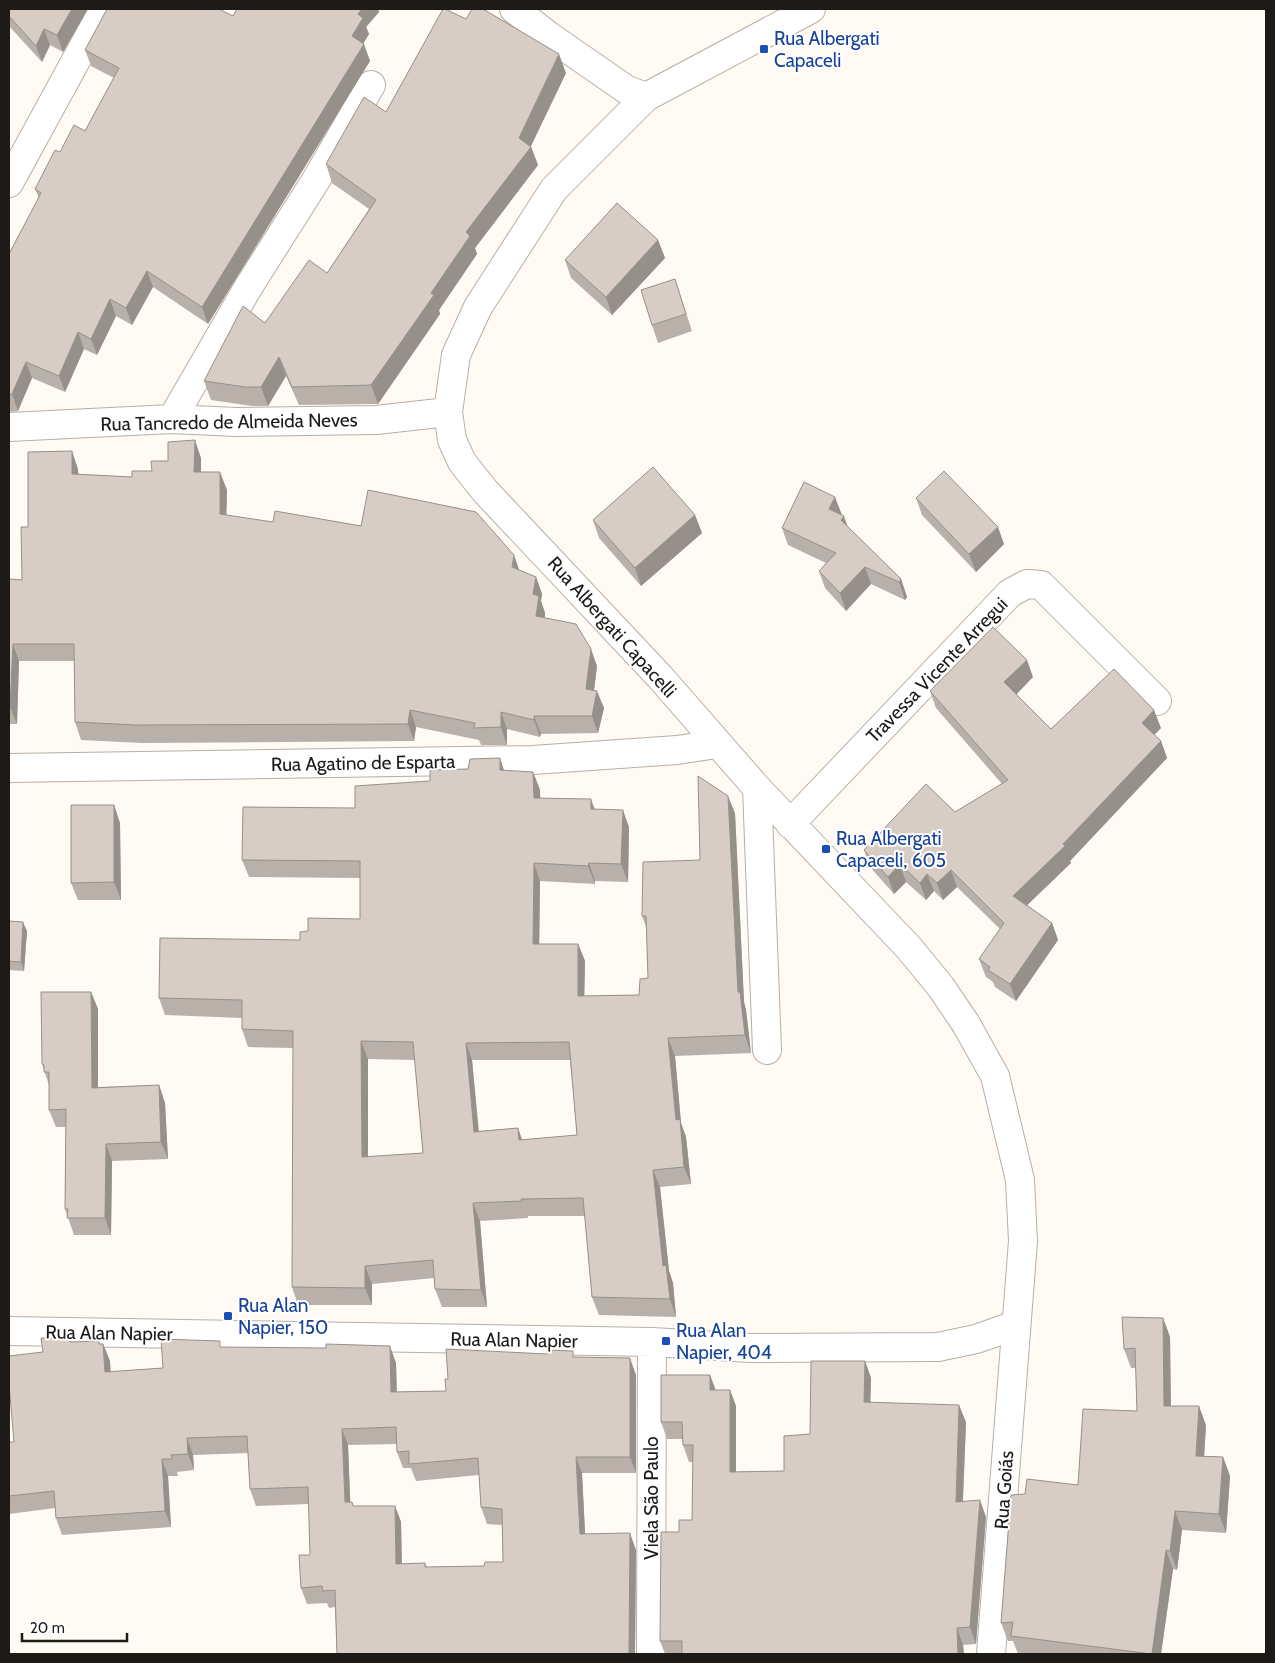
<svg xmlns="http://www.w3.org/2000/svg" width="1275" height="1663" viewBox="0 0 1275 1663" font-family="Cabin,sans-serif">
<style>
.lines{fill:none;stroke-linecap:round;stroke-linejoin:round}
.street-casing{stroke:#b7afa6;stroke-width:30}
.street{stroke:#fff;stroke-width:28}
.wall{fill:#b9b0a9;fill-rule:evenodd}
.shaded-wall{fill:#96908a}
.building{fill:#d7cdc5;stroke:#96908a;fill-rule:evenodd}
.transit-dot{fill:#1a4fb4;stroke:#fff;stroke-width:2}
.labels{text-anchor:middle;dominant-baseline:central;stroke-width:4;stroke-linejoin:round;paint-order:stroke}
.transit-label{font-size:19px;fill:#164399;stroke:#fff;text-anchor:start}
.street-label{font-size:19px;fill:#1d1a17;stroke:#fff}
</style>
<rect width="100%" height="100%" fill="#fffaf4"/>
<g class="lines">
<g class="street-casing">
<path id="street" d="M514 9 549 36 627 90 646 97
M811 9 646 97 554 189 478 307 456 355 448 412 452 440 462 462 485 491 660 677 757 788 909 948 941 987 966 1024 995 1076 1020 1180 1023 1241 991 1654
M9 183 104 9
M172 419 249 286 316 180 371 85
M9 427 172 419 236 422 376 420 448 412
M9 768 533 760 677 750 717 744
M757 788 767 1050
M790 824 1010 593 1027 584 1041 585 1157 701
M9 1331 652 1342 751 1348 938 1347 976 1339 1016 1325
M651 1654 652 1342"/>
</g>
<use href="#street" class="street"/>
</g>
<path class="wall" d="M9 9H88L63 52 50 45 42 62 9 26Z
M237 9H378L379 12 366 27 369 34 363 44 370 61 208 324 153 287 132 325 116 316 97 355 84 349 65 392 32 378 18 411 9 412V254L39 198 35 189 60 152 85 131 114 78 91 66 85 50 233 16Z
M566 73 531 146 538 165 475 248 477 254 439 310 440 314 378 404 299 405 286 376 268 406H252L211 400 204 381 265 323 327 273 369 209 332 183 326 164 386 112Z
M658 240 665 258 612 315 571 278 565 260Z
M675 279 692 331 658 343 652 325Z
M201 458V472L227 490 226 515 520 570 536 577 542 594 541 601 545 613V618L597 666 594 690 604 708 598 733 541 734 540 737 507 729V745H481L479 740 416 727 414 741 142 743 81 740 75 722 74 661H19L17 724H9V579L22 580 28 527 78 469V474L132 477 152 471 168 461Z
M835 497 841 515 847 526 901 579 907 597 905 600 871 584 846 611 825 588 819 571 826 563 788 545 782 528Z
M916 498 1004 544 976 572 922 515Z
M695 515 702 533 641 586 599 538 593 520Z
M1033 677 1016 694 1051 729 1161 728 1154 735 1161 741 1167 758 1070 861 1071 863 1027 905 1052 923 1058 940 1016 1001 995 987 993 982 986 977 979 959 1000 929 957 887 943 900 934 891 926 900 906 882 894 894 870 867 864 850 955 812 1002 784 936 708 930 691Z
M504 771 533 772 540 790V798L594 809 629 827 628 882 595 881V884L540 881 539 944H578L585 961 584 996 639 995 648 978 647 929 642 916 700 860 735 813 744 1002 746 1010 751 1053 675 1056 681 1123 686 1137 691 1184 660 1187 669 1271 673 1283 676 1317 599 1315 592 1297 585 1216H528V1218L480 1221 487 1307H442L435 1289 434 1278 372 1284V1305H298L292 1287 293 1048 248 1047 242 1029V1018L165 1015 159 998 300 940 308 931 360 919V878L249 877 242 860 355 808 430 781ZM368 1059 415 1060 423 1153 368 1157ZM472 1060H570L577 1135 522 1140 518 1128 479 1131Z
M114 805 120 823 121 900H78L71 883Z
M9 921 27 931 24 971 9 970Z
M91 992 98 1009V1087L159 1085 165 1103 168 1159 112 1161 111 1235H74L65 1209 66 1127H56L49 1110V1085L42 1064Z
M1163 1318 1170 1337 1171 1406 1206 1425 1204 1456 1223 1457 1230 1476 1226 1533 1182 1530 1177 1570 1173 1569 1161 1654H1018L1013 1641H1008L1001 1623 1025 1494 1078 1485 1137 1411 1136 1368H1131L1124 1349Z
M70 1338 71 1342 103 1344 110 1361V1372L163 1368 222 1347 396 1363 397 1392 446 1391 575 1357 636 1375V1473H582L585 1534 636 1550 635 1654H337L335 1607 329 1608 327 1603 307 1604 301 1588 310 1555 309 1504 256 1506 250 1489 248 1453 193 1455 194 1470 177 1472 178 1476H168L171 1527 62 1535 56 1518 55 1508 9 1514V1442H14L43 1352ZM397 1444V1452L403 1468H411L416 1481 479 1475 481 1507 487 1524 502 1525 503 1562 484 1566 427 1567 425 1563 402 1564 401 1522 395 1506H354L350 1502 348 1445Z
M865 1361 871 1378 870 1403 966 1422 963 1502 986 1517 976 1644 963 1645 964 1654H665L660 1641 679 1532 692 1520 693 1462H689L683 1445 682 1439H667L661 1422 710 1375 715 1390H730L736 1406V1472L784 1471Z"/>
<path class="shaded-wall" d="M72 9H88L63 52 57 35Z
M362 9H378L379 12 366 27 369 34 358 52 352 36 358 14Z
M44 29 50 45 42 62 36 46Z
M364 44 370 61 208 324 202 307Z
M559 54 566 73 529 150 531 147 538 165 475 248 477 254 439 310 440 314 378 404 371 385 431 293 519 138Z
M658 240 665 258 612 315 606 297Z
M147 271 153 287 132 325 126 308Z
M110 299 116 316 97 355 91 339Z
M78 332 84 349 65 392 59 376Z
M279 357 286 376 268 406 261 387Z
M26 362 32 378 18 411 12 394Z
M195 440 201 458V489L194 472Z
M72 451 78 469 79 491 72 474Z
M220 472 227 490 226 531 220 514Z
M835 497 842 515 829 509Z
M695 515 702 533 641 586 635 568Z
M844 516 850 534 841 520Z
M998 527 1004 544 976 572 969 554Z
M514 555 520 572 512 567Z
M865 567 871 584 846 611 840 593Z
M536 577 542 594 541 601 545 613 542 633 536 616 533 594Z
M901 579 907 597 905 600 899 582Z
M13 644 19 661 17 724 10 707Z
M591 649 597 666 592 706 586 689Z
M1027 660 1033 677 1011 700 1004 682Z
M597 691 604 708 598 733 592 716Z
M410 710 416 727 414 741 408 724Z
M1154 710 1161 728 1149 740 1142 723Z
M501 712 507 729V745L501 727Z
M534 716 541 734 540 737 534 720Z
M1161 741 1167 758 1070 861 1071 863 1019 913 1013 896 1063 844Z
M500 758 506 776 500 770Z
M533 772 540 790 541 816 534 798Z
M728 796 735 813 744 1002 746 1010 751 1053 745 1035 738 992Z
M591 799 597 816 591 809Z
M114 805 120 823 121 900 114 882Z
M623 810 629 827 628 882 621 864Z
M534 863 540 881 539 961 533 944Z
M589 863 595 881V884L588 866Z
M900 864 906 882 894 894 888 877Z
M951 870 957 887 943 900 937 883Z
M927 874 934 891 926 900 920 883Z
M23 922 27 931 24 971 21 962Z
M1052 923 1058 940 1016 1001 1010 984Z
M578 944 585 961 584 1014 578 996Z
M91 992 98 1009V1105L92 1088Z
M668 1038 675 1056 681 1123 686 1137 691 1184 684 1167 676 1120Z
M361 1041 368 1059V1175L362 1157Z
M466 1043 472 1060 480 1149 474 1132Z
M159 1085 165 1103 168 1159 161 1142Z
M518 1128 524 1146 519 1140Z
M106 1144 112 1161 111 1235 105 1218Z
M653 1170 660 1187 669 1271 673 1283 676 1317 670 1299 663 1266Z
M473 1203 480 1221 487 1307 481 1290Z
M365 1266 372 1284V1305L365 1288Z
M1163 1318 1170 1337 1171 1425 1164 1406Z
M99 1341 104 1356 103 1344 110 1361 112 1389 105 1372Z
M390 1346 396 1363 397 1409 391 1392Z
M630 1358 636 1375V1473L630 1457Z
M865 1361 871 1378 870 1419 864 1402Z
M710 1375 716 1391 710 1390Z
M730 1390 736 1406V1489L730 1472Z
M959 1405 966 1422 962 1519 956 1502Z
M1199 1406 1206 1425 1203 1475 1196 1456Z
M342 1429 348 1445 351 1519 345 1502Z
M187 1438 193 1455 194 1470 188 1454Z
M576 1457 582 1473 586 1551 580 1534Z
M1223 1457 1230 1476 1226 1533 1219 1514Z
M162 1459 168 1476 171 1527 165 1511Z
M980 1500 986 1517 976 1644 970 1627Z
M395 1506 401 1522 402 1580 396 1564Z
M1175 1511 1182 1530 1177 1570 1170 1551Z
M630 1533 636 1550 635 1654H629Z
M1166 1550 1173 1569 1161 1654H1152Z
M957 1628 963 1645 964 1654H958Z"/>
<path class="building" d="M9 9H72L57 35 44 29 36 46 9 16Z
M107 9H219L233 16 237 9H362L358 14 363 18 352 36 364 44 202 307 147 271 126 308 110 299 91 339 78 332 59 376 26 362 12 394 9 395V254L41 193 35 189 55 150 60 152 74 125 85 131 119 68 85 50Z
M443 9H445L466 19 472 9H483L559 54 519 138 531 147 466 232 470 236 431 293 434 295 371 385 292 387 279 357 261 387H245L204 381 243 306 265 323 309 260 327 273 376 200 326 164 364 97 386 112Z
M617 203 658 240 606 297 565 260Z
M675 279 686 314 652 325 641 290Z
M195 440 194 472H220V514L273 522 275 511 361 526 368 490 476 512 514 555 512 567 536 577 533 594 539 596 536 616 576 624 591 649 586 689 597 691 592 716H534V720L501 712V727L474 728 475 723 410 710 408 724 136 725 75 722 74 644H13L10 707H9V579L22 580 21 527H28V452L72 451V474L132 477V471H152L151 461H168V442Z
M653 467 695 515 635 568 593 520Z
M944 471 998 527 969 554 916 498Z
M804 482 835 497 829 509 844 516 841 520 901 579 899 582 865 567 840 593 819 571 836 553 782 528Z
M993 627 1027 660 1004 682 1051 729 1114 669 1154 710 1142 723 1161 741 1063 844 1065 846 1013 896 1052 923 1010 984 988 970 990 967 979 959 1004 923 951 870 937 883 927 874 920 883 900 864 888 877 864 850 926 784 955 812 1008 780 930 691Z
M500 758V770L533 772 534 798 591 799V809L623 810 621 864 589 863 588 866 534 863 533 944H578V996L639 995 640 979 648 978 646 916H642L643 862 700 860 698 776 728 796 738 992H740L745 1035 668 1038 676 1120 680 1119 684 1167 653 1170 663 1266 666 1265 670 1299 592 1297 583 1198 521 1199 522 1201 473 1203 481 1290 435 1289 433 1260 365 1266V1288L292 1287 293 1031 242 1029V1000L159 998 160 938 300 940V932L308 931V918L360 919V861L242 860 243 807 355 808V786L430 781V770L468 769 470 759ZM361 1041 413 1042 423 1153 362 1157ZM569 1042 577 1135 519 1140 518 1128 474 1132 466 1043Z
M71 805H114V882L71 883Z
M9 921 23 922 21 962 9 961Z
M41 992H91L92 1088 159 1085 161 1142 106 1144 105 1218H67L68 1209H65L66 1109 49 1110V1072H44V1065L42 1064Z
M1122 1317 1163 1318 1164 1406H1199L1196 1456 1223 1457 1219 1514 1175 1511 1170 1551 1166 1550 1152 1654 1011 1636 1013 1622 1001 1623 1011 1495 1025 1494 1027 1479 1078 1485 1083 1409 1137 1411 1135 1348 1124 1349Z
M41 1338H70V1342L99 1341V1344H103L105 1372 163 1368 161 1339 220 1341V1347L326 1348V1344L390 1346 391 1392 446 1391 445 1379H448L446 1349 547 1354V1350L573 1351V1357L630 1358V1457H576L580 1534 630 1533 629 1654H337L335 1590 323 1591 322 1586 301 1588 299 1555H310L308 1487 250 1489 247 1436 187 1438 188 1454 171 1455 172 1459H162L165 1511 56 1518 54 1491 9 1496V1442H14L9 1384V1356L43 1352ZM396 1427 397 1452 409 1451V1464L478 1458 481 1507 502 1509 503 1562H485L484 1566 425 1567V1563L396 1564 395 1506H353L352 1502H345L342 1429Z
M811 1361H865L864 1402 959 1405 956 1502 980 1500 970 1627 957 1628 958 1654H682V1641H660L661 1532H679V1520H692L693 1445H683L682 1422H661V1375H710V1390H730V1472L784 1471V1436L810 1434Z"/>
<g class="transit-dot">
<rect x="759" y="44" width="10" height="10" rx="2.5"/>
<rect x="821" y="844" width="10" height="10" rx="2.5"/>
<rect x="223" y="1311" width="10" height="10" rx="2.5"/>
<rect x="661" y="1336" width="10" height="10" rx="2.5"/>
</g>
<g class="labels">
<g class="transit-label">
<text x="774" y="38">Rua Albergati<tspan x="774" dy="22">Capaceli</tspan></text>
<text x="836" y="838">Rua Albergati<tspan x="836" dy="22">Capaceli, 605</tspan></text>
<text x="238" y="1305">Rua Alan<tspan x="238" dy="22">Napier, 150</tspan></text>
<text x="676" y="1330">Rua Alan<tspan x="676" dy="22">Napier, 404</tspan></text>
</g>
<g class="street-label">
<text transform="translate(229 422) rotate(-1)">Rua Tancredo de Almeida Neves</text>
<text transform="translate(612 627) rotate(48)">Rua Albergati Capacelli</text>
<text transform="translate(937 670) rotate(-46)">Travessa Vicente Arregui</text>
<text transform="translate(363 763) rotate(-1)">Rua Agatino de Esparta</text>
<text transform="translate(109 1333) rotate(1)">Rua Alan Napier</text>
<text transform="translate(514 1340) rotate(1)">Rua Alan Napier</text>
<text transform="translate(1004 1490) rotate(-86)">Rua Goiás</text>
<text transform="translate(651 1498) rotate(-90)">Viela São Paulo</text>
</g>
</g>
<rect width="1275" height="1663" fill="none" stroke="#1d1a17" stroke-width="20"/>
<path d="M22 1633v8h105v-8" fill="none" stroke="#1d1a17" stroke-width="2.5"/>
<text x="30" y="1633" font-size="15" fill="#1d1a17" stroke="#ffffff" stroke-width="4" paint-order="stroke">20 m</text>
</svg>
